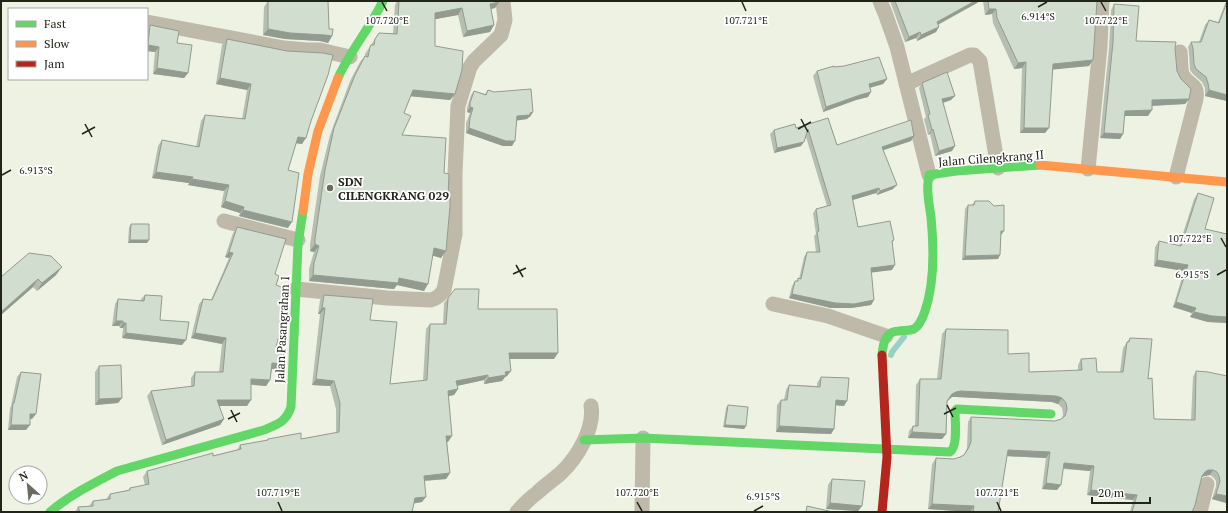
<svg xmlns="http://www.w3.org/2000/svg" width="1228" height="513" viewBox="0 0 1228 513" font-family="'PT Serif',serif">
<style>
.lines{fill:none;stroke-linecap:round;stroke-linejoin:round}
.stream{stroke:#99d0c5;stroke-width:6}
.street{stroke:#bfb9aa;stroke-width:15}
.fast{stroke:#63d668;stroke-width:9}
.slow{stroke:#ff974d;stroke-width:9}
.jam{stroke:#b3261e;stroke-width:9}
.wall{fill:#b4beb1}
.shaded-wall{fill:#929b90}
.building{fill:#d1ddce;stroke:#929b90}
.ticks{fill:none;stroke:#212419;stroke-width:1.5}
.poi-dot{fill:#696c5f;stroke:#fff;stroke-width:1.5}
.labels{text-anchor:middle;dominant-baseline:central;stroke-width:3.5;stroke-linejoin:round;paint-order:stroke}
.street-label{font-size:12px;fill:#212419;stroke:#fff}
.poi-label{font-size:12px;font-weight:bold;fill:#212419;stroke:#fff;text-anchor:start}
.ticks-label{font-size:10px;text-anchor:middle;fill:#212419;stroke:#fff;stroke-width:3.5;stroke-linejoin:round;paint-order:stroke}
</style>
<rect width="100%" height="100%" fill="#eef2e2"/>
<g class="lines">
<path class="stream" d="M891 355 892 352 904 337"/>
<path class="street" d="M880 1 885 13 897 47 929 175
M147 22 284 48 307 50H320L350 57
M906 84 970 55H974L980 61 998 168
M1088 169 1100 47 1102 1
M1176 177 1196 99C1199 82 1187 86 1182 74 1180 67 1181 58 1180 52
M224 221 298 240
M296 289 387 298 431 300C437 298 440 296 444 290L455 234V174L458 106 470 67 474 61 501 35 505 20 503 1
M773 304 828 316 886 336
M517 512C523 505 530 498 537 493 544 486 553 480 561 473 577 458 595 428 591 406
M642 512 643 438
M1200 512 1207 484"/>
<path class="fast" d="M338 78C350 51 370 28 383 1
M882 355C883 344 885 331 899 331 904 330 909 331 914 329 919 326 923 317 925 311 935 282 934 248 931 217 929 203 926 189 929 175L956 171 1040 165
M584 440 643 438 950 452C958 447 955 421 955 411L957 409 1051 414
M50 512C70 495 94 483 117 471L264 430C278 424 286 422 291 407L298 244 303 211"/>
<path class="slow" d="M1040 165 1227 182
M303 211 308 174 318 131 338 78"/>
<path class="jam" d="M882 512 887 457 882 355"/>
</g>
<path class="wall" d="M268 1 329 29 332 36 328 43 320 41 285 39 263 35 264 7Z
M397 1H499V2L495 8 491 9 494 25 490 32 463 37 458 15 435 19V46L455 94 450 100 410 96 404 113 402 135 444 173 441 258 433 255 424 291 397 285 394 289 309 281V269L314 252 310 251V245L320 176 330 135 350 81 360 62 365 56V54L379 33H393L395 5Z
M890 1H979L977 3 938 25 936 32 917 41 916 38 905 42Z
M983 1H1097L1089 66 1053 69 1045 133H1020L1022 68 1014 69 993 23 992 14 985 15Z
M1226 1H1227V101L1205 96V88L1202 82 1193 74 1190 70 1189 53 1188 47 1191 42H1199L1205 25 1209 20 1218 22Z
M1114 4 1136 41 1175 48 1177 71 1189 99 1185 104 1152 106 1148 116H1124L1123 134 1120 139 1100 138 1109 48 1111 10Z
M150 25 177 43 188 73 184 78 153 74 155 52 147 51V30Z
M227 39 311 121 302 144 296 143 288 170V228L239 216 240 213 221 207 224 191 188 185 189 183 152 178 158 146 162 140 196 147 201 121 205 115 242 119 247 90 216 84 222 45Z
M834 67 887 79 883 84 870 88 868 97 856 100 823 112 813 76 817 71Z
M922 83 951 100 943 103 952 151 935 156 930 134 928 135 924 119 926 117 919 88Z
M488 90 530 117H529L527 119 517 120 512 146H503L466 133V123L470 113 467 112V108L471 95 474 91 485 94Z
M828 118 837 145 911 141 883 150 893 189 877 195 876 193 853 200 858 227 894 240 892 243V270L871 272 874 300 871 305 851 308H831L789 298 792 286 795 281H797L798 278 799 279 804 257 807 252H816L814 236 816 234 813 213 816 209 827 206 806 137 801 146 774 153 770 134 774 130 796 128Z
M1198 193 1205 229 1227 234V323L1208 322 1190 317 1192 313 1173 307 1184 271 1154 266 1155 247 1159 241 1179 246 1194 199Z
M975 201 1001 235 998 259 962 260 965 209 968 205H972Z
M131 224 149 240 147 243H128L129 227Z
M237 227 275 274 276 285V347L282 364 278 370 272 369 270 380 266 386 251 385 247 406H219L224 419 220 425 162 445 147 396 151 391 191 387V378L195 372H219L222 344 191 338 199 304 203 299 211 300 229 258 225 257 233 233Z
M56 275 37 291 33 287 1 315V277Z
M145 295 160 320 182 345 122 338 123 328H120L119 326H112L115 304 118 299 141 301V299Z
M324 295 370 320 390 384 423 381 426 329 430 324H443L444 303 448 298 478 309 554 359H510L507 376 505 377 502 381 484 384V380L457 386 458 389 454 395 448 396V442H447L450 473 446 479 425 481 422 502 414 503 412 512H75L78 507 89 506 93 501 106 499 110 494 128 491 130 488 145 485 143 477 147 471 237 450 240 445 266 441 268 439H301L336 433V409L330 386 312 385 320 314H318L320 300Z
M946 329 1008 354 1029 372 1078 371V365L1081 359 1097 372H1120L1123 348 1130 338 1148 379 1154 419 1191 420 1193 377 1196 371 1227 376V505H1226V503L1212 499 1216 486V481L1214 478 1210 475 1204 476 1202 477 1192 512H1130L1133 500 1087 495 1090 471 1063 469 1057 490 1042 489 1046 458 1007 456 998 512H970L928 509 932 464 936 458 954 459 960 457 964 455 967 448 968 422 971 417 1055 421 1061 419 1062 418 1063 414 1062 408 1058 404 1052 402 957 397H952L947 402 946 434 942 439 908 438 909 431 913 426H915L916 385 920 379H937L942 334Z
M99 366 122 398 118 403 95 405V372Z
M21 372 32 419H30L26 430H8L10 408 11 406 17 377Z
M821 377 844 406 836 405 834 429 831 434 776 432 777 405 781 400H784L786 390 789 385 817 386V383Z
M728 405 746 426 744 429 723 427 726 408Z
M832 479 862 506 858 511 826 509 828 485Z"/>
<path class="shaded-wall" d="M975 1H979L977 3 933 27 937 22Z
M499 2 495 8 485 10 490 4Z
M462 8 458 15 431 20 435 13Z
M989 9H996L992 14 985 15Z
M494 25 490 32 463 37 467 31Z
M939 27 936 32 917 41 921 35Z
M268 29 325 35 332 36 328 43 320 41 285 39 263 35Z
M920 32 916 38 905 42 909 37Z
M148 45 159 47 155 52 147 51V47Z
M1093 60 1089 66 1049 70 1053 64Z
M1026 62 1022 68 1014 69 1018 63Z
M157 68 188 73 184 78 153 74Z
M220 78 251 84 247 90 216 84Z
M887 79 883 84 865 89 869 84Z
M413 90 455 94 450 100 408 96Z
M1209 90 1227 95V101L1205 96Z
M871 92 868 97 856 100 823 112 826 107 860 95Z
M955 96 951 100 939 104 942 99Z
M1189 99 1185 104 1148 106 1152 100Z
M470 107 473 108 470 113 467 112Z
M1152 110 1148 116H1121L1125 111Z
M533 112 530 117H529L527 119 514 121 517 116Z
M469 128 515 141 512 146H503L466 133Z
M1024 128H1049L1045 133H1020Z
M933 129 930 134 928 135 932 130Z
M1104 133 1123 134 1120 139 1100 138Z
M914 136 911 141 878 152 882 147Z
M298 137 306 138 302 144 294 143Z
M804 142 801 146 774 153 777 148Z
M955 146 952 151 935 156 939 151Z
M156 172 193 177 189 183 152 178Z
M192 179 229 185 224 191 188 185Z
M897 185 893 189 877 195 880 191Z
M879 188 876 193 849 201 852 196Z
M225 201 244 207 240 213 221 207Z
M243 210 292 222 288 228 239 216Z
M1001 231H1004L1001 235H998Z
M130 240H149L147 243H128Z
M315 244 319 246 314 252 310 251Z
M434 248 446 251 441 258 430 255Z
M229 252 233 253 229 258 225 257Z
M1000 255 998 259 962 260 965 256Z
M1157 260 1188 265 1184 271 1154 266Z
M895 265 892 270 868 273 871 268Z
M62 267 56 275 37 291 42 283Z
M313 275 399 278 428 284 424 291 397 285 394 289 309 281Z
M38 279 33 287 1 315V312Z
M792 294 874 300 871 305 851 308H831L789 298Z
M1176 302 1196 308 1192 313 1173 307Z
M322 308H325L320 314H318Z
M1194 312 1227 317V323L1208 322 1190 317Z
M116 321H123L119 326H112Z
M123 323H126L123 328H120Z
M126 333 186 340 182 345 122 338Z
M195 333 226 338 222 344 191 338Z
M509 353H558L554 359H505Z
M272 363 282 364 278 370 268 368Z
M511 371 507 376 505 377 502 381 484 384 488 378 505 372Z
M488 375 484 380 452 387 456 381Z
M251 379 270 380 266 386 247 384Z
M316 379 334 381 330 386 312 385Z
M458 389 454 395 444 397 448 391Z
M961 391 1056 396 1062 398 1058 404 1052 402 957 397H952L948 400 943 406 952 394 956 392Z
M122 398 118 403 95 405 99 399Z
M217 400H251L247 406H213Z
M836 400 847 401 844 406 833 405Z
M30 414H36L32 419H27Z
M224 419 220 425 162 445 166 440Z
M11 425H30L26 430H8Z
M725 425 746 426 744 429 723 427Z
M779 426 834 429 831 434 776 432Z
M912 432 946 434 942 439 908 438Z
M446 436H452L448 442H442Z
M1008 450 1050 452 1046 458 1004 456Z
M1064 463 1094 466 1090 471 1060 468Z
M1208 470H1213L1210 475 1204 476 1201 478 1205 472Z
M450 473 446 479 420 481 424 476Z
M1046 483 1061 485 1057 490 1042 489Z
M1091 490 1137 495 1133 500 1087 495Z
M1216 494 1227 496 1226 503 1212 499Z
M426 497 422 502 411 504 415 498Z
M830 503 862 506 858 511 826 509Z
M932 504 974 506 970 512 928 509Z"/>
<path class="building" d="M268 1H328L329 29H333L332 36 325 35 290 33 268 29Z
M399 1H499V2L490 4 494 25 467 31 462 8 435 13V46L463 51 462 70 455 94 413 90 404 113 411 116 402 135 446 138 444 173 449 174 448 197H450V206L446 251 434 248 428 284 399 278 398 283 313 275 314 263 319 246 315 244V239L325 170 334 128 355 75 365 56 368 57 370 47 371 45H374L375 39 379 33 397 34Z
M895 1H975L937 22 939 27 921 35 920 32 909 37Z
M988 1H1097L1093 60 1053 64 1049 128H1024L1026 62 1018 63 997 18 996 9H989Z
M1227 2V95L1209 90 1208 83 1206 77 1196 69 1194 64 1193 48 1191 42H1201L1209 20 1219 23Z
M1114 4 1139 6 1136 41 1176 42 1175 48 1177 71 1181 79 1191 89 1189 99 1152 100V110L1125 111 1123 134 1104 133 1113 42Z
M150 25 179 31 177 43 192 45 188 73 157 68 159 47 148 45Z
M227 39 287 51 323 53 333 55 328 75 311 121 306 138 298 137 288 170 299 173 292 222 243 210 244 207 225 201 229 185 192 179 193 177 156 172 162 140 199 147 205 115 245 119 251 84 220 78Z
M879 57 887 79 869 84 871 92 860 95 826 107 817 71 834 66V67L844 66Z
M947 72 955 96 942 99 955 146 939 151 933 129 932 130 928 115 930 114 922 83Z
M531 89 533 112 530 113V115L517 116 515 141H506L469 128 470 118 473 108 470 107V103L474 91 486 95 488 90 494 92Z
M828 118 837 145 911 120 914 136 882 147 897 185 880 191 879 188 852 196 858 227 890 221 894 240 892 241 895 265 871 268 874 300 854 304 835 303 792 294 795 281H798V278L801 279 807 252H820L817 232 819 231 816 209 831 205 808 129 804 142 777 148 774 130 795 124 796 128Z
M1198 193 1214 198 1205 229 1227 234V317L1212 316 1194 312 1196 308 1176 302 1188 265 1157 260 1159 241 1181 246Z
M975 201H989L994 206 1004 205V231H1001L1000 255 965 256 968 205H974Z
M131 224H149V240H130Z
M237 227 286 239 275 274 279 276 276 285 287 289V307L276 347 285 349 282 364 272 363 270 380 251 379V400H217L224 419 166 440 151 391 194 386 195 372H223L226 338 195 333 203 299 212 300 233 253 229 252Z
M29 253 51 256 62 267 42 283 38 279 1 312V277Z
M455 289H479L478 309H557L558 353H509L511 371 505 372 506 375 488 378V375L456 381 458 389 448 391 452 436H446L450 473 424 476 426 497 415 498 412 512H80L78 507 93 506V501L110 499V494L130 490V488L149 484 147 471 213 453V456L241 449 240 445 268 440V439L301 433V439L339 432 340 403 334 381 316 379 325 308H322L324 295 373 299 370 320 397 322 390 384 427 380 430 324H446L448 298Z
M145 295 162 296 160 320 189 322 186 340 126 333V323H123V321H116L118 299 144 301Z
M946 329 1008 330V354L1029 353V372L1082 370 1081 359 1096 358 1097 372H1123L1127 342H1129L1130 338 1152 339 1148 379 1152 378 1154 419 1195 420 1196 371 1208 372 1227 376V496L1216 494 1220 481 1219 476 1217 472 1213 470H1208L1205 472 1202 476 1195 505 1192 512H1132L1137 495 1091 490 1094 466 1064 463 1061 485 1046 483 1050 452 1008 450 998 512H973L974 506 932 504 936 458 954 459 960 457 964 455 968 449 971 442V417L1055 421 1061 419 1065 416 1067 409 1066 403 1062 398 1056 396 961 391 956 392 952 394 947 401 946 434 912 432 913 426H918L920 379H941Z
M121 365 122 398 99 399V366Z
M21 372 41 374 36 414H30V425H11L13 403H14Z
M821 377 849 378 847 401 836 400 834 429 779 426 781 400H787L789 385 820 387Z
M728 405 748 407 746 426 725 425Z
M832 479 865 481 862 506 830 503Z
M807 506 829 511V512H806Z"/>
<path class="ticks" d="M382 2 387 11M742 2 746 11M1101 2 1106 11M1038 7 1047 2M801 119 808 132M85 124 92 137M798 129 811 122M82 134 95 127M2 175 11 170M1221 238 1226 247M516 265 523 277M513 274 526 268M1217 275 1226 270M947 405 953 417M231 410 237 422M944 414 956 408M228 419 240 413M278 502 282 511M637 502 642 511M997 502 1001 511M754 511 763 506"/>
<circle class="poi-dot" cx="330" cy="188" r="4"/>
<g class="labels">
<g class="street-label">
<text transform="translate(991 158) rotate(-4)">Jalan Cilengkrang II</text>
<text transform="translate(282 329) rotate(-87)">Jalan Pasangrahan 1</text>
</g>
<g class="poi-label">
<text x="338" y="181">SDN<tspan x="338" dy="14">CILENGKRANG 029</tspan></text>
</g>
</g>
<g class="ticks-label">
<text x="1038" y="20">6.914°S</text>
<text x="387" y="24">107.720°E</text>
<text x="746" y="24">107.721°E</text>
<text x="1106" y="24">107.722°E</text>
<text x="36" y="174">6.913°S</text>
<text x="1190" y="242">107.722°E</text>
<text x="1192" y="278">6.915°S</text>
<text x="278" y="496">107.719°E</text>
<text x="637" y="496">107.720°E</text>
<text x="997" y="496">107.721°E</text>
<text x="763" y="500">6.915°S</text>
</g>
<rect width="1228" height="513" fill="none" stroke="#212419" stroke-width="4"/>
<rect x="8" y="8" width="140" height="72" fill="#ffffff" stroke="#a6a7a3"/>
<rect x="16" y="21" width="20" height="6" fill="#63d668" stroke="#a6a7a3"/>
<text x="44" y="28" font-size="12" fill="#212419">Fast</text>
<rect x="16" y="41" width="20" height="6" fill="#ff974d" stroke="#a6a7a3"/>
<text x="44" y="48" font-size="12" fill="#212419">Slow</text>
<rect x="16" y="61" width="20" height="6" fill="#b3261e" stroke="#a6a7a3"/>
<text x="44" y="68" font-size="12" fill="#212419">Jam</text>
<g transform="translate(28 485) rotate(333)"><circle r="19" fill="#ffffff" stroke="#a6a7a3"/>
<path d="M0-3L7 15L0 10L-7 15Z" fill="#696c5f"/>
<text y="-6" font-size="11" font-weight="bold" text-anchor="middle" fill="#212419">N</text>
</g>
<path d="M1092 497v6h58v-6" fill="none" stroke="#212419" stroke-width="2"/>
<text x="1098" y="497" font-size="12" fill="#212419" stroke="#ffffff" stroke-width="3" paint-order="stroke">20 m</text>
</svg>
